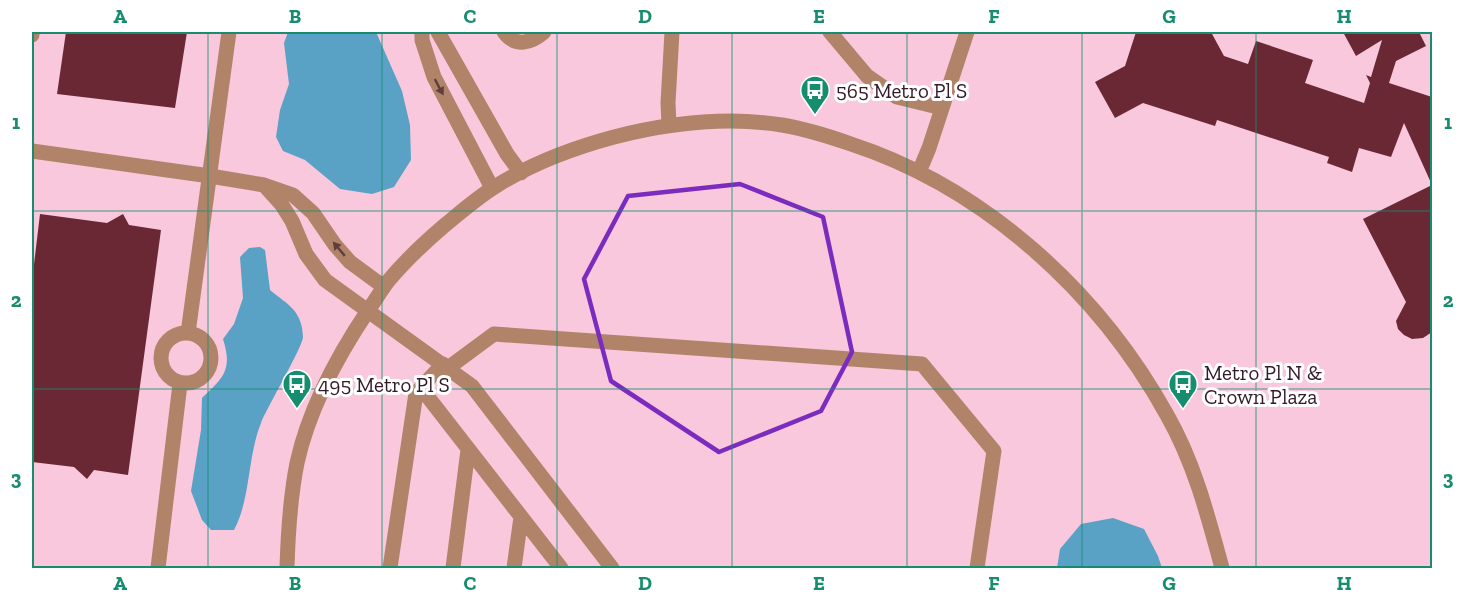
<svg xmlns="http://www.w3.org/2000/svg" width="1464" height="600" viewBox="0 0 1464 600" font-family="'Zilla Slab',serif">
<style>
.built{fill:#f9c8dd}
.water{fill:#59a2c5}
.building{fill:#6a2835}
.lines{fill:none;stroke-linecap:round;stroke-linejoin:round}
.minor{stroke:#b1846a;stroke-width:15}
.oneway{fill:#603e3e}
.marked{fill:none;stroke:#7b2cbf;stroke-width:4.5;stroke-linejoin:round}
.grid{fill:none;stroke:#168d6f;stroke-width:1.5;stroke-opacity:0.55}
.labels{text-anchor:middle;dominant-baseline:central;stroke-width:6;stroke-linejoin:round;paint-order:stroke}
.poi-label{font-size:21px;fill:#341926;stroke:#fff;text-anchor:start}
.neatline{fill:none;stroke:#168d6f;stroke-width:2}
.grid-label{font-size:20px;text-anchor:middle;font-weight:bold;fill:#168d6f}
</style>
<rect width="100%" height="100%" fill="#f9dae7"/>
<path class="built" d="M32 32H1432V568H32Z"/>
<path class="water" d="M288 32H376L402 91 410 125 411 160 394 187 372 194 340 189 305 160 283 151 276 137 280 110 289 84 284 43Z
M260 247 265 250 270 290C288 305 302 310 303 337 303 346 267 408 261 423 247 458 251 498 234 530H211L202 520 191 491 201 430 202 398C223 378 233 370 223 339L234 324 243 298 240 257 249 248Z
M1113 518 1144 529 1158 556 1162 568H1057L1060 549 1081 524Z"/>
<path class="building" d="M66 32H187L175 108 57 94Z
M1136 32H1211L1224 56 1248 64 1256 41 1313 60 1305 83 1364 103 1370 83 1366 75 1371 77 1382 40 1356 56 1343 32H1419L1426 46 1396 61 1389 83 1432 97V332L1423 338 1412 339 1404 335 1398 329 1396 321 1406 302 1363 219 1432 185 1404 123 1391 157 1359 148 1352 172 1327 163 1329 157 1217 120 1215 126 1143 103 1115 118 1095 82 1125 66Z
M40 214 107 223 123 214 129 225 161 230 128 475 94 470 87 479 74 467 32 462V281Z"/>
<g class="lines">
<path class="minor" d="M422 32V40L434 77 492 188
M438 32 507 154 521 173
M504 32C516 48 531 43 544 32
M830 32 867 76 897 97 942 108
M32 35V32
M669 125 668 103 672 32
M32 151 210 176 264 185
M919 172 929 148 967 32
M384 287 350 262 335 245 313 213 293 195 264 185 282 205 292 221 306 254 325 280 472 386 612 568
M161 358a25 25 0 1 1 50 0a25 25 0 1 1-50 0Z
M188 333 229 32
M448 368 494 334 922 364 994 451 977 568
M421 388 561 568
M158 568 180 384
M287 568C288 533 290 498 297 463 309 408 338 355 369 309 376 299 382 289 389 280 406 260 425 242 445 225 461 212 478 197 496 186 531 164 573 148 614 137 669 123 725 116 782 125 806 129 828 136 851 144 985 188 1099 292 1167 415 1194 462 1208 516 1222 568
M390 568 416 393 443 364
M453 568 468 450
M514 568 521 517"/>
</g>
<defs><path id="oneway-solid" d="M-6-.8H1V-3.2L6.5 0L1 3.2V.8H-6Z" transform="scale(1.5)"/></defs>
<g class="oneway">
<use href="#oneway-solid" transform="translate(439 87) rotate(62)"/>
<use href="#oneway-solid" transform="translate(339 249) rotate(-130)"/>
</g>
<path class="marked" d="M740 184 823 217 852 352 821 411 719 452 611 381 584 279 628 196Z"/>
<path class="grid" d="M208 32V568M382 32V568M557 32V568M732 32V568M907 32V568M1082 32V568M1256 32V568M32 211H1432M32 389H1432"/>
<defs>
<g id="bus-pin" transform="scale(1.5)"><path d="M0 17L-7.5 6A9.5 9.5 0 1 1 7.5 6Z" fill="#168d6f" stroke="#fff"/><path d="M-5-6H5V4H4V6H2V4H-2V6H-4V4H-5ZM-3.5-4V0h7V-4ZM-3.5 1.2v1.5H-2V1.2ZM2 1.2v1.5H3.5V1.2Z" fill="#fff"/></g>
</defs>
<g fill-rule="evenodd">
<use href="#bus-pin" x="815" y="90"/>
<use href="#bus-pin" x="297" y="384"/>
<use href="#bus-pin" x="1183" y="384"/>
</g>
<g class="labels">
<g class="poi-label">
<text x="836" y="90">565 Metro Pl S</text>
<text x="1204" y="372">Metro Pl N &amp;<tspan x="1204" dy="24">Crown Plaza</tspan></text>
<text x="318" y="384">495 Metro Pl S</text>
</g>
</g>
<rect width="1464" height="600" fill="none" stroke="#ffffff" stroke-width="66"/>
<rect x="33" y="33" width="1398" height="534" class="neatline"/>
<g class="grid-label">
<text x="120" y="23">A</text>
<text x="295" y="23">B</text>
<text x="470" y="23">C</text>
<text x="645" y="23">D</text>
<text x="819" y="23">E</text>
<text x="994" y="23">F</text>
<text x="1169" y="23">G</text>
<text x="1344" y="23">H</text>
<text x="16" y="129">1</text>
<text x="1448" y="129">1</text>
<text x="16" y="307">2</text>
<text x="1448" y="307">2</text>
<text x="16" y="485">3</text>
<text x="1448" y="485">3</text>
<text x="120" y="590">A</text>
<text x="295" y="590">B</text>
<text x="470" y="590">C</text>
<text x="645" y="590">D</text>
<text x="819" y="590">E</text>
<text x="994" y="590">F</text>
<text x="1169" y="590">G</text>
<text x="1344" y="590">H</text>
</g>
</svg>
